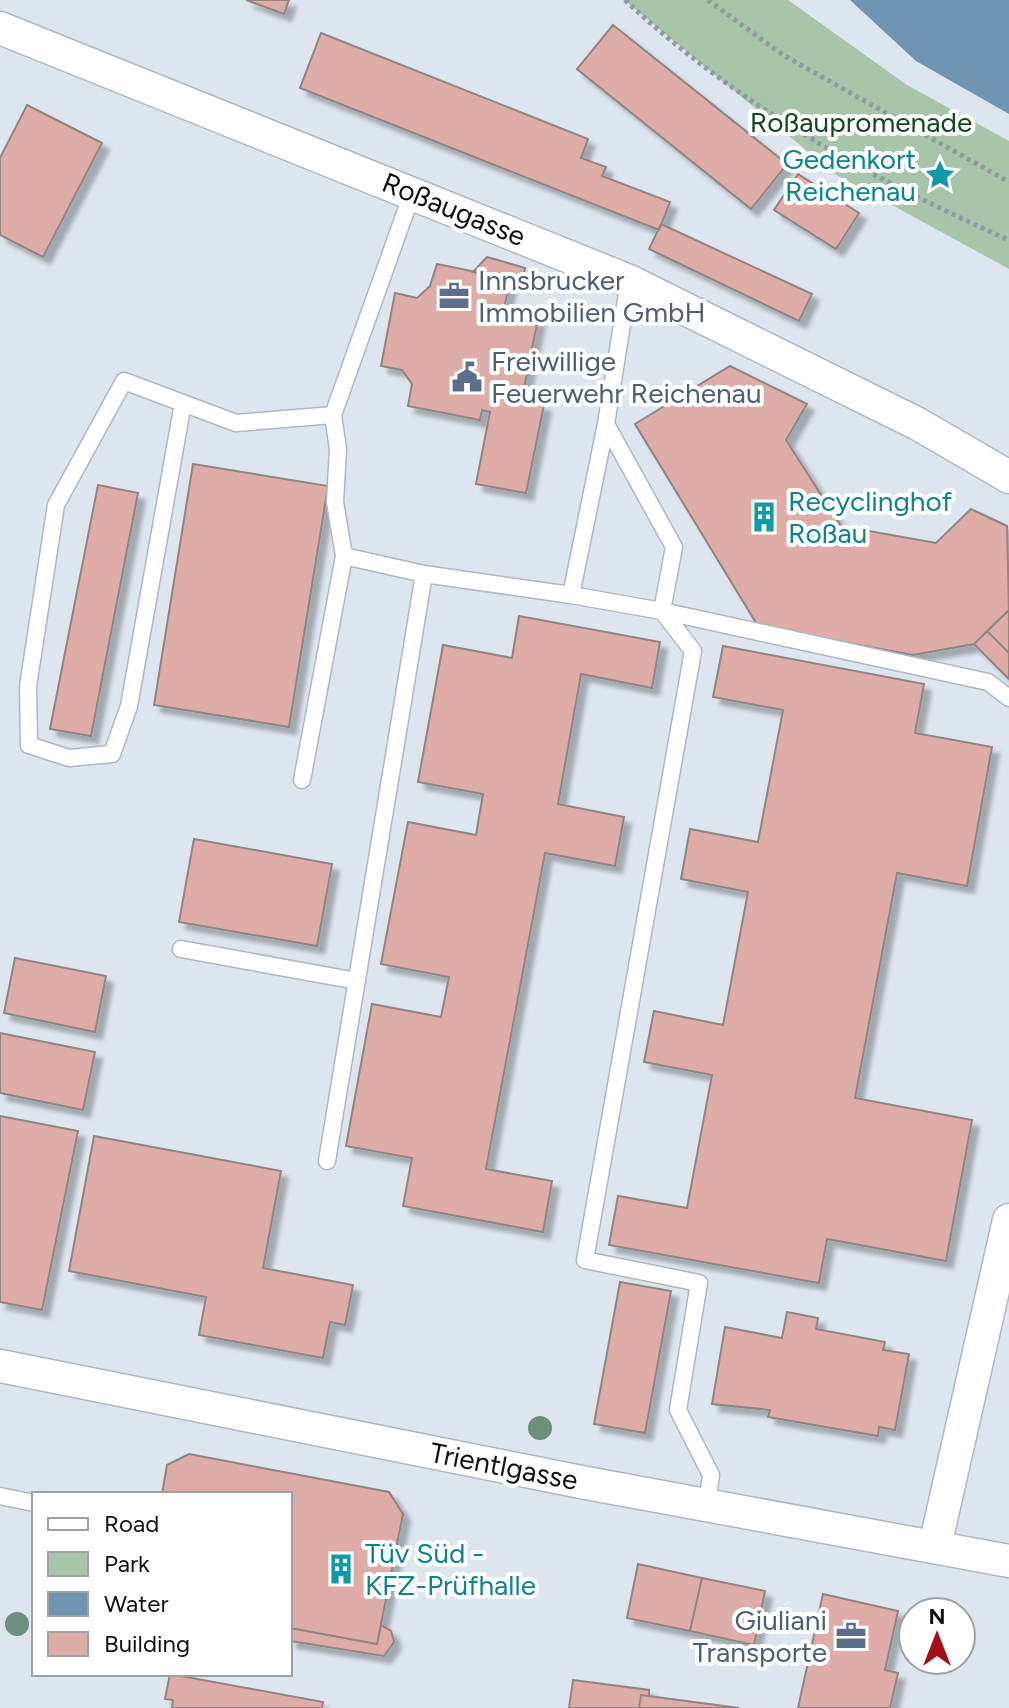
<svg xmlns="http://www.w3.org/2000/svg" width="1009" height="1708" viewBox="0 0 1009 1708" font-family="Figtree,sans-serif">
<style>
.green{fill:#a7c6a9}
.water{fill:#7093b1}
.building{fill:#dfada7;stroke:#908483;stroke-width:2;filter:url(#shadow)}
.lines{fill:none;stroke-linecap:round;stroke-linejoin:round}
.service-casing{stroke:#b0b7c0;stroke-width:19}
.minor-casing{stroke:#b0b7c0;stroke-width:35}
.path{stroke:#92989f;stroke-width:5;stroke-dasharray:4 4;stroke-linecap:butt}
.service{stroke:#fff;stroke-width:16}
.minor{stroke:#fff;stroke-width:32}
.tree{fill:#6e8f7c}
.labels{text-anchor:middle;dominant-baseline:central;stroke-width:8;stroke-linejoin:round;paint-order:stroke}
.park-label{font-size:28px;fill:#13481e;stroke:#fff}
.culture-label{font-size:28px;fill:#0d838f;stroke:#fff;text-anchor:start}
.street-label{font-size:28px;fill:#0f1215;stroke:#fff}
.service-label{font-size:28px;fill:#4e5e75;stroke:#fff;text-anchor:start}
</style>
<defs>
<filter id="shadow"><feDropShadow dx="7" dy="7" stdDeviation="2" flood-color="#0004"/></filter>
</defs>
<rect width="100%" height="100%" fill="#dde5ee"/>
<path class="green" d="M624 0H788L907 85 1009 141V269L835 174Z"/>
<path class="water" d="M850 0H1009V114L916 61Z"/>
<path class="building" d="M246 0H289L284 14Z
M613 25 787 164 751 209 577 69Z
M321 33 588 139 581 158 606 167 602 176 670 202 659 230 300 88Z
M27 105 102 143 43 257 0 235V158Z
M798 174 859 213 836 249 774 210Z
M661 224 812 294 799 321 649 249Z
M487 257 525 268 522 285 510 279 473 272Z
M437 264 510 279 505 304 513 315 538 319 523 393 516 391 514 399 544 405 526 493 476 484 490 412 482 410 480 420 408 406 412 384 402 370 381 366 395 293 417 298 430 286Z
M730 366 807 404 786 440 841 526 936 543 971 509 1007 526 1009 610 974 644 913 655 758 626 635 424Z
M193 464 328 486 289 727 154 705Z
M98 485 138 493 91 736 50 729Z
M1009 610V653L987 631Z
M519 616 660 642 652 688 581 674 558 804 624 817 615 866 545 853 486 1169 552 1181 543 1232 403 1206 412 1158 346 1146 372 1004 441 1017 449 977 381 964 408 822 476 835 483 794 418 782 443 645 512 658Z
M987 631 1009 653V679L974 644Z
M723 646 924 684 915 733 992 747 967 886 897 873 855 1098 972 1120 946 1261 827 1239 819 1283 609 1245 618 1196 687 1208 712 1075 644 1062 654 1011 723 1025 748 892 681 879 690 829 758 842 783 710 713 697Z
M194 839 332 864 317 946 179 922Z
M15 958 106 976 95 1032 4 1013Z
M0 1033 95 1052 83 1110 0 1093Z
M0 1116 78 1131 42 1310 0 1302Z
M94 1136 281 1171 263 1268 353 1285 345 1325 330 1322 323 1358 199 1335 206 1297 69 1271Z
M620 1282 671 1291 645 1433 594 1424Z
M787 1312 818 1318 816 1329 885 1342 883 1350 909 1354 895 1430 879 1427 878 1436 768 1417 770 1410 712 1404 725 1327 782 1338Z
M189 1454 389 1492 403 1514 377 1644 290 1628V1494H162L167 1465Z
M638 1564 702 1578 690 1631 627 1618Z
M702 1578 765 1591 754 1645 690 1631Z
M823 1594 898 1611 885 1670 898 1673 890 1708H798Z
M381 1625 391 1631 394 1642 384 1656 290 1641V1628L377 1644Z
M170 1674 323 1702 322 1708H172L173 1700 165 1699Z
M573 1680 649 1690V1696L641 1695 639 1708H569Z
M641 1695 739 1708H639Z"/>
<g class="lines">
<g class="service-casing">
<path id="service" d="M413 191 333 415 338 449 335 502 344 556 424 574
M183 403 129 706 112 754 69 758 29 745 28 686 56 505 124 381 236 423 333 415
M606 424 674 547 662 611 571 595 606 424 629 281
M662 611 693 651 585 1260 699 1283 678 1410 711 1475 707 1504
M662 611 988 682 1009 698
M302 780 344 556
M181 949 357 981
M327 1161 424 574 571 595
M0 1496 34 1503"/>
</g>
<g class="minor-casing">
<path id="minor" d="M0 28 629 281 918 424 1009 477
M0 1366 581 1482 1009 1561
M935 1546 1009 1220"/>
</g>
<path class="path" d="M625 0C736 104 871 179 1009 240
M708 0 783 55 1009 182"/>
<use href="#service" class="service"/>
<use href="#minor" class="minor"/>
</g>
<g class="tree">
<circle cx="540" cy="1428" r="12"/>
<circle cx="17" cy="1624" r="12"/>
</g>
<defs>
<g id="sight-bare" transform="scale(2.4)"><path d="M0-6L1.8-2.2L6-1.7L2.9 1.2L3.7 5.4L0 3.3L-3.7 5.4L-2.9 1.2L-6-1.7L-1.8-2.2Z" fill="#0f9aa8" stroke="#fff" stroke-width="2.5" paint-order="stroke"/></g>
<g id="office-bare" transform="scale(2.4)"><path d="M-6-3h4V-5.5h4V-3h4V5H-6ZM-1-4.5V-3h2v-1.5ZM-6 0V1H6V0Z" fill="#5c6f8a" stroke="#fff" stroke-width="2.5" paint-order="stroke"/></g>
<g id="civic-bare" transform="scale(2.4)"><path d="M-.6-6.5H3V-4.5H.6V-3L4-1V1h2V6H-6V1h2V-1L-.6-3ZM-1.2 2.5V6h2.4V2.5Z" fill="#5c6f8a" stroke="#fff" stroke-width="2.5" paint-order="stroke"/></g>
<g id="building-bare" transform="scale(2.4)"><path d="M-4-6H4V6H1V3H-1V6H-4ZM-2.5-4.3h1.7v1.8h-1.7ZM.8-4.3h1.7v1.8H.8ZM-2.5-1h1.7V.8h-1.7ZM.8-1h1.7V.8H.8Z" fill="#0f9aa8" stroke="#fff" stroke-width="2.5" paint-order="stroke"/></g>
</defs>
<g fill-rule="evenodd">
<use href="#sight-bare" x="940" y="175"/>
<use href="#office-bare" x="454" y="296"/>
<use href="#civic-bare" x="467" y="377"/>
<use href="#building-bare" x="764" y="517"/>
<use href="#building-bare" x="341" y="1569"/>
<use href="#office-bare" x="851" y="1636"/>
</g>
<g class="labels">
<g class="park-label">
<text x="861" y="122">Roßaupromenade</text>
</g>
<g class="culture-label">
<text x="916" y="159" text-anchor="end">Gedenkort<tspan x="916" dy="32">Reichenau</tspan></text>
<text x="788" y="501">Recyclinghof<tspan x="788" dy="32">Roßau</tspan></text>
<text x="365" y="1553">Tüv Süd -<tspan x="365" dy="32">KFZ-Prüfhalle</tspan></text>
</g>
<g class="street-label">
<text transform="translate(454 209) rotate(22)">Roßaugasse</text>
<text transform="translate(504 1466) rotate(11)">Trientlgasse</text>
</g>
<g class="service-label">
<text x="478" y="280">Innsbrucker<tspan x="478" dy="32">Immobilien GmbH</tspan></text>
<text x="491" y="361">Freiwillige<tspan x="491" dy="32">Feuerwehr Reichenau</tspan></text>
<text x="827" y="1620" text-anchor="end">Giuliani<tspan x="827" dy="32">Transporte</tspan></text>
</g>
</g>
<rect x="32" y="1492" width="260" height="184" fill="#ffffff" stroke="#9fa0a1" stroke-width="2"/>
<rect x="48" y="1518" width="40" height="12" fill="#ffffff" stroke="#9fa0a1" stroke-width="2"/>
<text x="104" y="1532" font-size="24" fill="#0f1215">Road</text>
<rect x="48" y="1552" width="40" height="24" fill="#a7c6a9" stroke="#9fa0a1" stroke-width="2"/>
<text x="104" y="1572" font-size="24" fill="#0f1215">Park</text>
<rect x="48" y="1592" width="40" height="24" fill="#7093b1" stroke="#9fa0a1" stroke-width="2"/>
<text x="104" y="1612" font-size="24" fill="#0f1215">Water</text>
<rect x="48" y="1632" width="40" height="24" fill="#dfada7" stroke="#9fa0a1" stroke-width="2"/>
<text x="104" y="1652" font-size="24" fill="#0f1215">Building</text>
<g transform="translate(937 1636)"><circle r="38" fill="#ffffff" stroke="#9fa0a1" stroke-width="2"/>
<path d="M0-6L14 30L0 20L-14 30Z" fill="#a50f14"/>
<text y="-12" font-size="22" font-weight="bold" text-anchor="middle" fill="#0f1215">N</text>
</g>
</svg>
